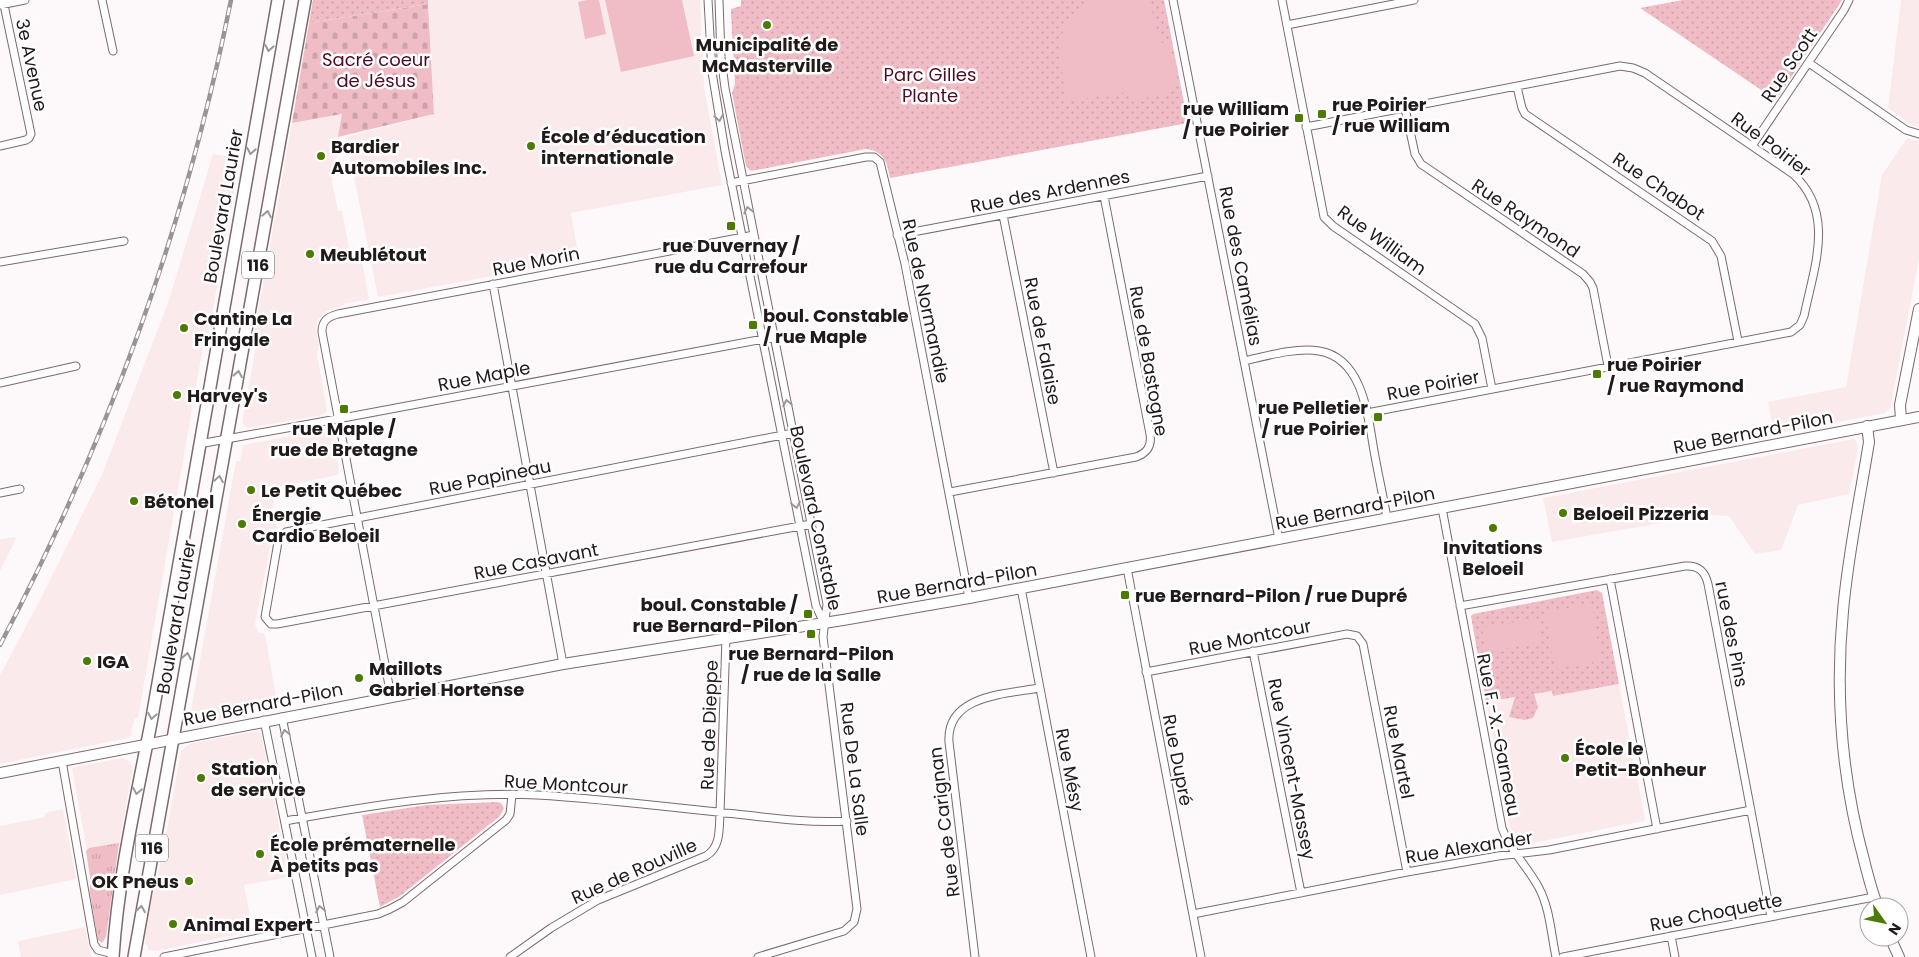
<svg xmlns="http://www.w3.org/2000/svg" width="1919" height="957" viewBox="0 0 1919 957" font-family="Poppins,sans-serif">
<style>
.built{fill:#fbeaec}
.grass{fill:url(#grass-tufts)}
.cemetery{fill:url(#cemetery-stones)}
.park{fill:url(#park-dots)}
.pitch{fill:#f0bdc6}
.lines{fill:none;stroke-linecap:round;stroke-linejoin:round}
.street-casing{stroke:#7c6a6d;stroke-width:9}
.secondary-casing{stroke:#7c6a6d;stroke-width:12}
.primary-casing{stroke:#7c6a6d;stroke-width:14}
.street{stroke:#fff;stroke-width:7}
.secondary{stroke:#fff;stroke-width:10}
.primary{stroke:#fff;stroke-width:11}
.rail-casing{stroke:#9a9495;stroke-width:4.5}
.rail{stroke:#fff;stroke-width:2.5;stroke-dasharray:8;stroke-linecap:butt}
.oneway{stroke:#9b9898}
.poi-dot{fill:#4b7b03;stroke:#fff;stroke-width:2}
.labels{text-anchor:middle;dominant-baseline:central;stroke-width:5;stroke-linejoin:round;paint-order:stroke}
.shield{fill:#fff;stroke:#645f5f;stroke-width:1}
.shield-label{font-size:16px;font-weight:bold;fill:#211a1b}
.poi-label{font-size:18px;font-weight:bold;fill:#211a1b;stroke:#fff;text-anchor:start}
.park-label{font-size:18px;fill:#4f0a21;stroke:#fff}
.street-label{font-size:18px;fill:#211a1b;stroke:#fff}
</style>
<defs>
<pattern id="grass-tufts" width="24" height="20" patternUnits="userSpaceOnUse" patternTransform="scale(1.25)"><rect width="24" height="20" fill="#f0bdc6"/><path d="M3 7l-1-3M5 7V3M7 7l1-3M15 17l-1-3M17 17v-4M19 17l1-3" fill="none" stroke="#cea2aa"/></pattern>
<pattern id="cemetery-stones" width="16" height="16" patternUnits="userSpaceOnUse" patternTransform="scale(1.25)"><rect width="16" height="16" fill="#f0bdc6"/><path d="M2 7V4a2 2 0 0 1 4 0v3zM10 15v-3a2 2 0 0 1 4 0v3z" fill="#cea2aa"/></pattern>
<pattern id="park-dots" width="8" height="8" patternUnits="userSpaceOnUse" patternTransform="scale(1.25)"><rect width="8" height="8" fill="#f0bdc6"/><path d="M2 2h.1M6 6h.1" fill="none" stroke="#cea2aa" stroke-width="1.8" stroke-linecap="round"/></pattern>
</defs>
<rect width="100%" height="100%" fill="#fdf9fa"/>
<path class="built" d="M428 0H700L704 87 722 185 571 213 579 260 378 297 346 137 434 114Z
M1901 0H1919V127L1912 125 1888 108Z
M343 114 332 181 338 211H342L350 253 360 251 369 298 368 300 346 303 340 307 326 311 317 321 316 331 319 346 317 355 327 410 326 412 322 415 248 428 242 423 256 347 252 346 292 123Z
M1907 138 1919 141V259L1890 409 1885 413 1774 434 1768 402 1846 387 1882 175Z
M213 154 240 158 206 348H203L199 369 138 718H135L131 733 133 734 128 738 0 764V675L38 604 101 477 169 300Z
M325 430 332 433 339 468 338 475 277 487 272 511 278 529 272 538 255 624 258 632 265 634 278 707 246 713 235 718 195 724 190 721V716L236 461H240L243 445Z
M1854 439 1857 443 1858 449 1849 494 1798 505 1781 550 1755 554 1729 516 1707 515 1552 542 1543 498Z
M17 537 0 571V539Z
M1619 684 1645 819 1644 821 1528 844 1518 842 1509 824 1486 702 1552 691 1554 696Z
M257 731 261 734 289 877 244 885 253 931 157 951 149 950 145 942 148 916 162 855H167L168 847 164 846 181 751 189 744Z
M122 758 128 760 133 767 119 843 87 850 72 769 74 767Z
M63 809 76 879 0 895V826L45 817V813Z
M85 927 91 957H21L18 941Z"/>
<path class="grass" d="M119 843 106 937 102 943 98 940 90 893V877L86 851 89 848Z"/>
<path class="cemetery" d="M428 4 434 114 338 137 342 114 292 123 309 23Z"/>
<path class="park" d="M313 0H428V4L309 23Z
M741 0H1164L1188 123 890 178C887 162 884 151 866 149L751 171 746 166 732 93 735 84 731 13V9L741 6Z
M1683 0H1842L1776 100 1640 8Z
M1597 590 1602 593 1619 684 1553 696 1552 691 1534 694 1538 707 1533 718 1525 720 1509 717 1515 697 1486 702 1471 616 1473 614Z
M497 802 501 803 504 808 500 816 400 896 380 907 362 815 427 805Z"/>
<path class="pitch" d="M587 0H599L606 34 585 39 578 2Z
M605 0H682L694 56 621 72Z
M1091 0H1149L1161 43 1169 41 1178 81 1170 94 1129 100 1128 92 1067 101C1064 82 1056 49 1063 32 1068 19 1081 9 1091 0Z
M1592 604 1601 661 1555 669 1545 612Z
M1537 618 1542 642 1486 652 1482 628Z"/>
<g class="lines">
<g class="street-casing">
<path id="street" d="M102 0 113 51
M708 0 712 72 725 151 816 606 824 623
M719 0 721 57 725 88 827 604 823 637 857 909 854 922 844 931 758 957
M1173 0 1279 539
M1282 0 1324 217 1333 226 1475 324 1482 338 1492 389
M0 5 25 0
M1287 25 1414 0
M1809 63 1906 130 1919 134
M1517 87 1522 108 1525 114 1712 241 1721 256 1738 341
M1405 108 1415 154 1421 164 1583 274 1590 282 1593 288 1608 366
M1306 127 1620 66 1633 68 1645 73 1793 174C1836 213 1814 267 1804 316L1800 325 1791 332 1367 413
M0 146 26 140 29 138 31 134 3 0
M1752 146 1844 10 1849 0
M731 183 866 157H874L880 162 905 264 969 598
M1003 215 1054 473
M897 235 1208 176
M0 262 124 241
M493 284 563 664
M1244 361C1266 356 1297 347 1319 351 1363 358 1368 416 1374 451 1378 473 1383 496 1387 518
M0 383 76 366
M793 433 286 532 282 535 278 542 265 617 271 624H277L811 524
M199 444 348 417 774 337
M950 492 1136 457C1147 453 1152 446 1150 434L1104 196
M0 493 20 489
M1442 508 1502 828C1510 851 1528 867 1539 888 1550 909 1551 934 1556 957
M1127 568 1201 957
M1610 579 1657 829
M1021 588 1091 957
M1460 606 1685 566C1698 565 1705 571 1708 584L1771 917
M1253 651 1301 893
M1146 672 1347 634 1357 636 1363 644 1407 872
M391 696 322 332C322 321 327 317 338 314L754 235
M282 717 330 957
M264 720 312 957
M62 761 94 944 98 950 113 954
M285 821C368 806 453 791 537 795 607 799 676 808 745 815 779 819 813 823 847 821
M1193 914 1407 872 1498 856 1549 850 1751 810
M1671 936 1675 957
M164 957 378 914 390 909 403 902 506 820 510 814 512 795
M510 957 551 928 598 900 706 856C721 847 719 829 720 813L726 638
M975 957 949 742C946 695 1006 694 1039 688
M1563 957 1874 897"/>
</g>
<g class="secondary-casing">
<path id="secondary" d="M1901 419 1900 405 1919 309
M1867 426 1869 442C1860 498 1848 554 1843 611 1835 694 1842 779 1864 860 1868 876 1872 892 1878 907
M0 773 563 664 843 620 969 598 1919 417
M1890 937 1899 957"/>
</g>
<g class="primary-casing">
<path id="primary" d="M113 957C118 878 136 800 151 723L278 0
M134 957 305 0"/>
</g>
<use href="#street" class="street"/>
<use href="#secondary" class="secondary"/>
<use href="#primary" class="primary"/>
<g class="rail-casing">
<path id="rail" d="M0 645C109 437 185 230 231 0"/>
</g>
<use href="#rail" class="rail"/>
</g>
<defs><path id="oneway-chevron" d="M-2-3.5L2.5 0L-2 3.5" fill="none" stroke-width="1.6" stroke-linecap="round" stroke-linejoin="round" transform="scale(1.25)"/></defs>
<g class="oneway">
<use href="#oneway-chevron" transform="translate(269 48) rotate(100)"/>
<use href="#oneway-chevron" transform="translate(719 118) rotate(80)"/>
<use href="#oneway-chevron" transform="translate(251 151) rotate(100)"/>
<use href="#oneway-chevron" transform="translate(748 210) rotate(-102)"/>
<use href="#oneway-chevron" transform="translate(267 214) rotate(-80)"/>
<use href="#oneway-chevron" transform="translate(238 374) rotate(-80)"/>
<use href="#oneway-chevron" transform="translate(787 403) rotate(-101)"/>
<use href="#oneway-chevron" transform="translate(219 479) rotate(-80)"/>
<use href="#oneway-chevron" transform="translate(796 505) rotate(79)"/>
<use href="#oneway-chevron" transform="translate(187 656) rotate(-80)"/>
<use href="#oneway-chevron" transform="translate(152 716) rotate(100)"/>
<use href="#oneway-chevron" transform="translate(285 733) rotate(-101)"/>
<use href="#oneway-chevron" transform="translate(137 791) rotate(101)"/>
<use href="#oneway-chevron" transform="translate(141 909) rotate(-81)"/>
<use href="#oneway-chevron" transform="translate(320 909) rotate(-101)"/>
</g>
<g class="poi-dot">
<circle cx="767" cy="25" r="5"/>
<rect x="1317" y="109" width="10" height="10" rx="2.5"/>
<rect x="1294" y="113" width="10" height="10" rx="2.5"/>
<circle cx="531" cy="146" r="5"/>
<circle cx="321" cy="156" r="5"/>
<rect x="726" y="221" width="10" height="10" rx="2.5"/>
<circle cx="310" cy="254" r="5"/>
<rect x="748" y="320" width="10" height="10" rx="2.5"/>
<circle cx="184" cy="328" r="5"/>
<rect x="1592" y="369" width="10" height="10" rx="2.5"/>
<circle cx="177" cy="395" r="5"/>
<rect x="339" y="404" width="10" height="10" rx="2.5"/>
<rect x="1373" y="412" width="10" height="10" rx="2.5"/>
<circle cx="251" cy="490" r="5"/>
<circle cx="134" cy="501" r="5"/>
<circle cx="1563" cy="513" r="5"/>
<circle cx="242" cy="524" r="5"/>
<circle cx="1493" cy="528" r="5"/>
<rect x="1120" y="590" width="10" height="10" rx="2.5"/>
<rect x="803" y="609" width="10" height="10" rx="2.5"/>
<rect x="806" y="629" width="10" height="10" rx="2.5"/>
<circle cx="87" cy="661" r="5"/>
<circle cx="359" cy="678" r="5"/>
<circle cx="1565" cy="758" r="5"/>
<circle cx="201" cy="778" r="5"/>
<circle cx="260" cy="854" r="5"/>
<circle cx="189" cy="881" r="5"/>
<circle cx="173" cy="924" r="5"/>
</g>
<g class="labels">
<g class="shield">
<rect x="242" y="251.5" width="32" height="27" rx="4"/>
<rect x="136" y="834.5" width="32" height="27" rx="4"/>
</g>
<g class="shield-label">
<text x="258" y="265">116</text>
<text x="152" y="848">116</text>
</g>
<g class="poi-label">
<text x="767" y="44" text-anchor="middle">Municipalité de<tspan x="767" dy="21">McMasterville</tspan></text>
<text x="1332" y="104">rue Poirier<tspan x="1332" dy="21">/ rue William</tspan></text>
<text x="1289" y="108" text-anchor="end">rue William<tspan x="1289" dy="21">/ rue Poirier</tspan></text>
<text x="541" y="136">École d’éducation<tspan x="541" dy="21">internationale</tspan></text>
<text x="331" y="146">Bardier<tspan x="331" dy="21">Automobiles Inc.</tspan></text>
<text x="731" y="245" text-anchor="middle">rue Duvernay /<tspan x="731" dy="21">rue du Carrefour</tspan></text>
<text x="320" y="254">Meublétout</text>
<text x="763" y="315">boul. Constable<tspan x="763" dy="21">/ rue Maple</tspan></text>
<text x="194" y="318">Cantine La<tspan x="194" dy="21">Fringale</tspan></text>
<text x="1607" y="364">rue Poirier<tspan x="1607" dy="21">/ rue Raymond</tspan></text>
<text x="187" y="395">Harvey's</text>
<text x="1368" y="407" text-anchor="end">rue Pelletier<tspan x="1368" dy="21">/ rue Poirier</tspan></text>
<text x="344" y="428" text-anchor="middle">rue Maple /<tspan x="344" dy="21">rue de Bretagne</tspan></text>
<text x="261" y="490">Le Petit Québec</text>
<text x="144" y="501">Bétonel</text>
<text x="1573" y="513">Beloeil Pizzeria</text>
<text x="252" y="514">Énergie<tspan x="252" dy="21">Cardio Beloeil</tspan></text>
<text x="1493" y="547" text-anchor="middle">Invitations<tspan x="1493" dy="21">Beloeil</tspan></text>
<text x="1135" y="595">rue Bernard-Pilon / rue Dupré</text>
<text x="798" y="604" text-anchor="end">boul. Constable /<tspan x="798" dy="21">rue Bernard-Pilon</tspan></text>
<text x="811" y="653" text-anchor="middle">rue Bernard-Pilon<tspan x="811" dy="21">/ rue de la Salle</tspan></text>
<text x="97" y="661">IGA</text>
<text x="369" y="668">Maillots<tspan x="369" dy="21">Gabriel Hortense</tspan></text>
<text x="1575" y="748">École le<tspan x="1575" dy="21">Petit-Bonheur</tspan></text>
<text x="211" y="768">Station<tspan x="211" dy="21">de service</tspan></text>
<text x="270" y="844">École prématernelle<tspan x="270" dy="21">À petits pas</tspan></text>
<text x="179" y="881" text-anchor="end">OK Pneus</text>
<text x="183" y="924">Animal Expert</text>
</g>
<g class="park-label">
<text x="376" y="59">Sacré coeur<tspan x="376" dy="21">de Jésus</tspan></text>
<text x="930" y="74">Parc Gilles<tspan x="930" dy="21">Plante</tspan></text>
</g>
<g class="street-label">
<text transform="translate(32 65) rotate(78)">3e Avenue</text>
<text transform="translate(1789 65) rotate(-56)">Rue Scott</text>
<text transform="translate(1771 144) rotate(37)">Rue Poirier</text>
<text transform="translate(1659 186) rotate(34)">Rue Chabot</text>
<text transform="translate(1050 191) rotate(-11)">Rue des Ardennes</text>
<text transform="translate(223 206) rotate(-80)">Boulevard Laurier</text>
<text transform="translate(1526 218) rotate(34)">Rue Raymond</text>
<text transform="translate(1382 240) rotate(36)">Rue William</text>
<text transform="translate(536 261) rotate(-11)">Rue Morin</text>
<text transform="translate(1241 266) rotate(79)">Rue des Camélias</text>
<text transform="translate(926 301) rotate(78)">Rue de Normandie</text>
<text transform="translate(1043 341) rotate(79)">Rue de Falaise</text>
<text transform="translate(1149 361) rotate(80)">Rue de Bastogne</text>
<text transform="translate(484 376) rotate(-11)">Rue Maple</text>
<text transform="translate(1433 385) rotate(-11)">Rue Poirier</text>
<text transform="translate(1753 432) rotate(-11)">Rue Bernard-Pilon</text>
<text transform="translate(490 477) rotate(-11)">Rue Papineau</text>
<text transform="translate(1355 508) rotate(-11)">Rue Bernard-Pilon</text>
<text transform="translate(816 518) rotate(78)">Boulevard Constable</text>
<text transform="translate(536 561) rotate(-11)">Rue Casavant</text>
<text transform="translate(957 583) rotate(-10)">Rue Bernard-Pilon</text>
<text transform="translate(176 617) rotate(-80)">Boulevard Laurier</text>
<text transform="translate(1732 634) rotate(79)">rue des Pins</text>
<text transform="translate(1250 637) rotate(-11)">Rue Montcour</text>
<text transform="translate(263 704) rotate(-11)">Rue Bernard-Pilon</text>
<text transform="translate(709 725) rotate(-88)">Rue de Dieppe</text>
<text transform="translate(1499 735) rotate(79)">Rue F.-X.-Garneau</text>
<text transform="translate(1399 752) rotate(79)">Rue Martel</text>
<text transform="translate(1178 760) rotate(79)">Rue Dupré</text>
<text transform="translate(855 769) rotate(83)">Rue De La Salle</text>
<text transform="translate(1292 769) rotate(79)">Rue Vincent-Massey</text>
<text transform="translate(1070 770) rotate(79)">Rue Mésy</text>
<text transform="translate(566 784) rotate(3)">Rue Montcour</text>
<text transform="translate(944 822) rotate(-97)">Rue de Carignan</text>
<text transform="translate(1469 847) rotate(-9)">Rue Alexander</text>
<text transform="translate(634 871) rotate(-24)">Rue de Rouville</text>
<text transform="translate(1716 912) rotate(-11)">Rue Choquette</text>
</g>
</g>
<g transform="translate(1884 922) rotate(123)"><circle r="24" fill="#ffffff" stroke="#a6a3a4"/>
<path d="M0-4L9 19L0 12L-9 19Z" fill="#4b7b03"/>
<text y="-8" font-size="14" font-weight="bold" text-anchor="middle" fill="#211a1b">N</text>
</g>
</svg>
